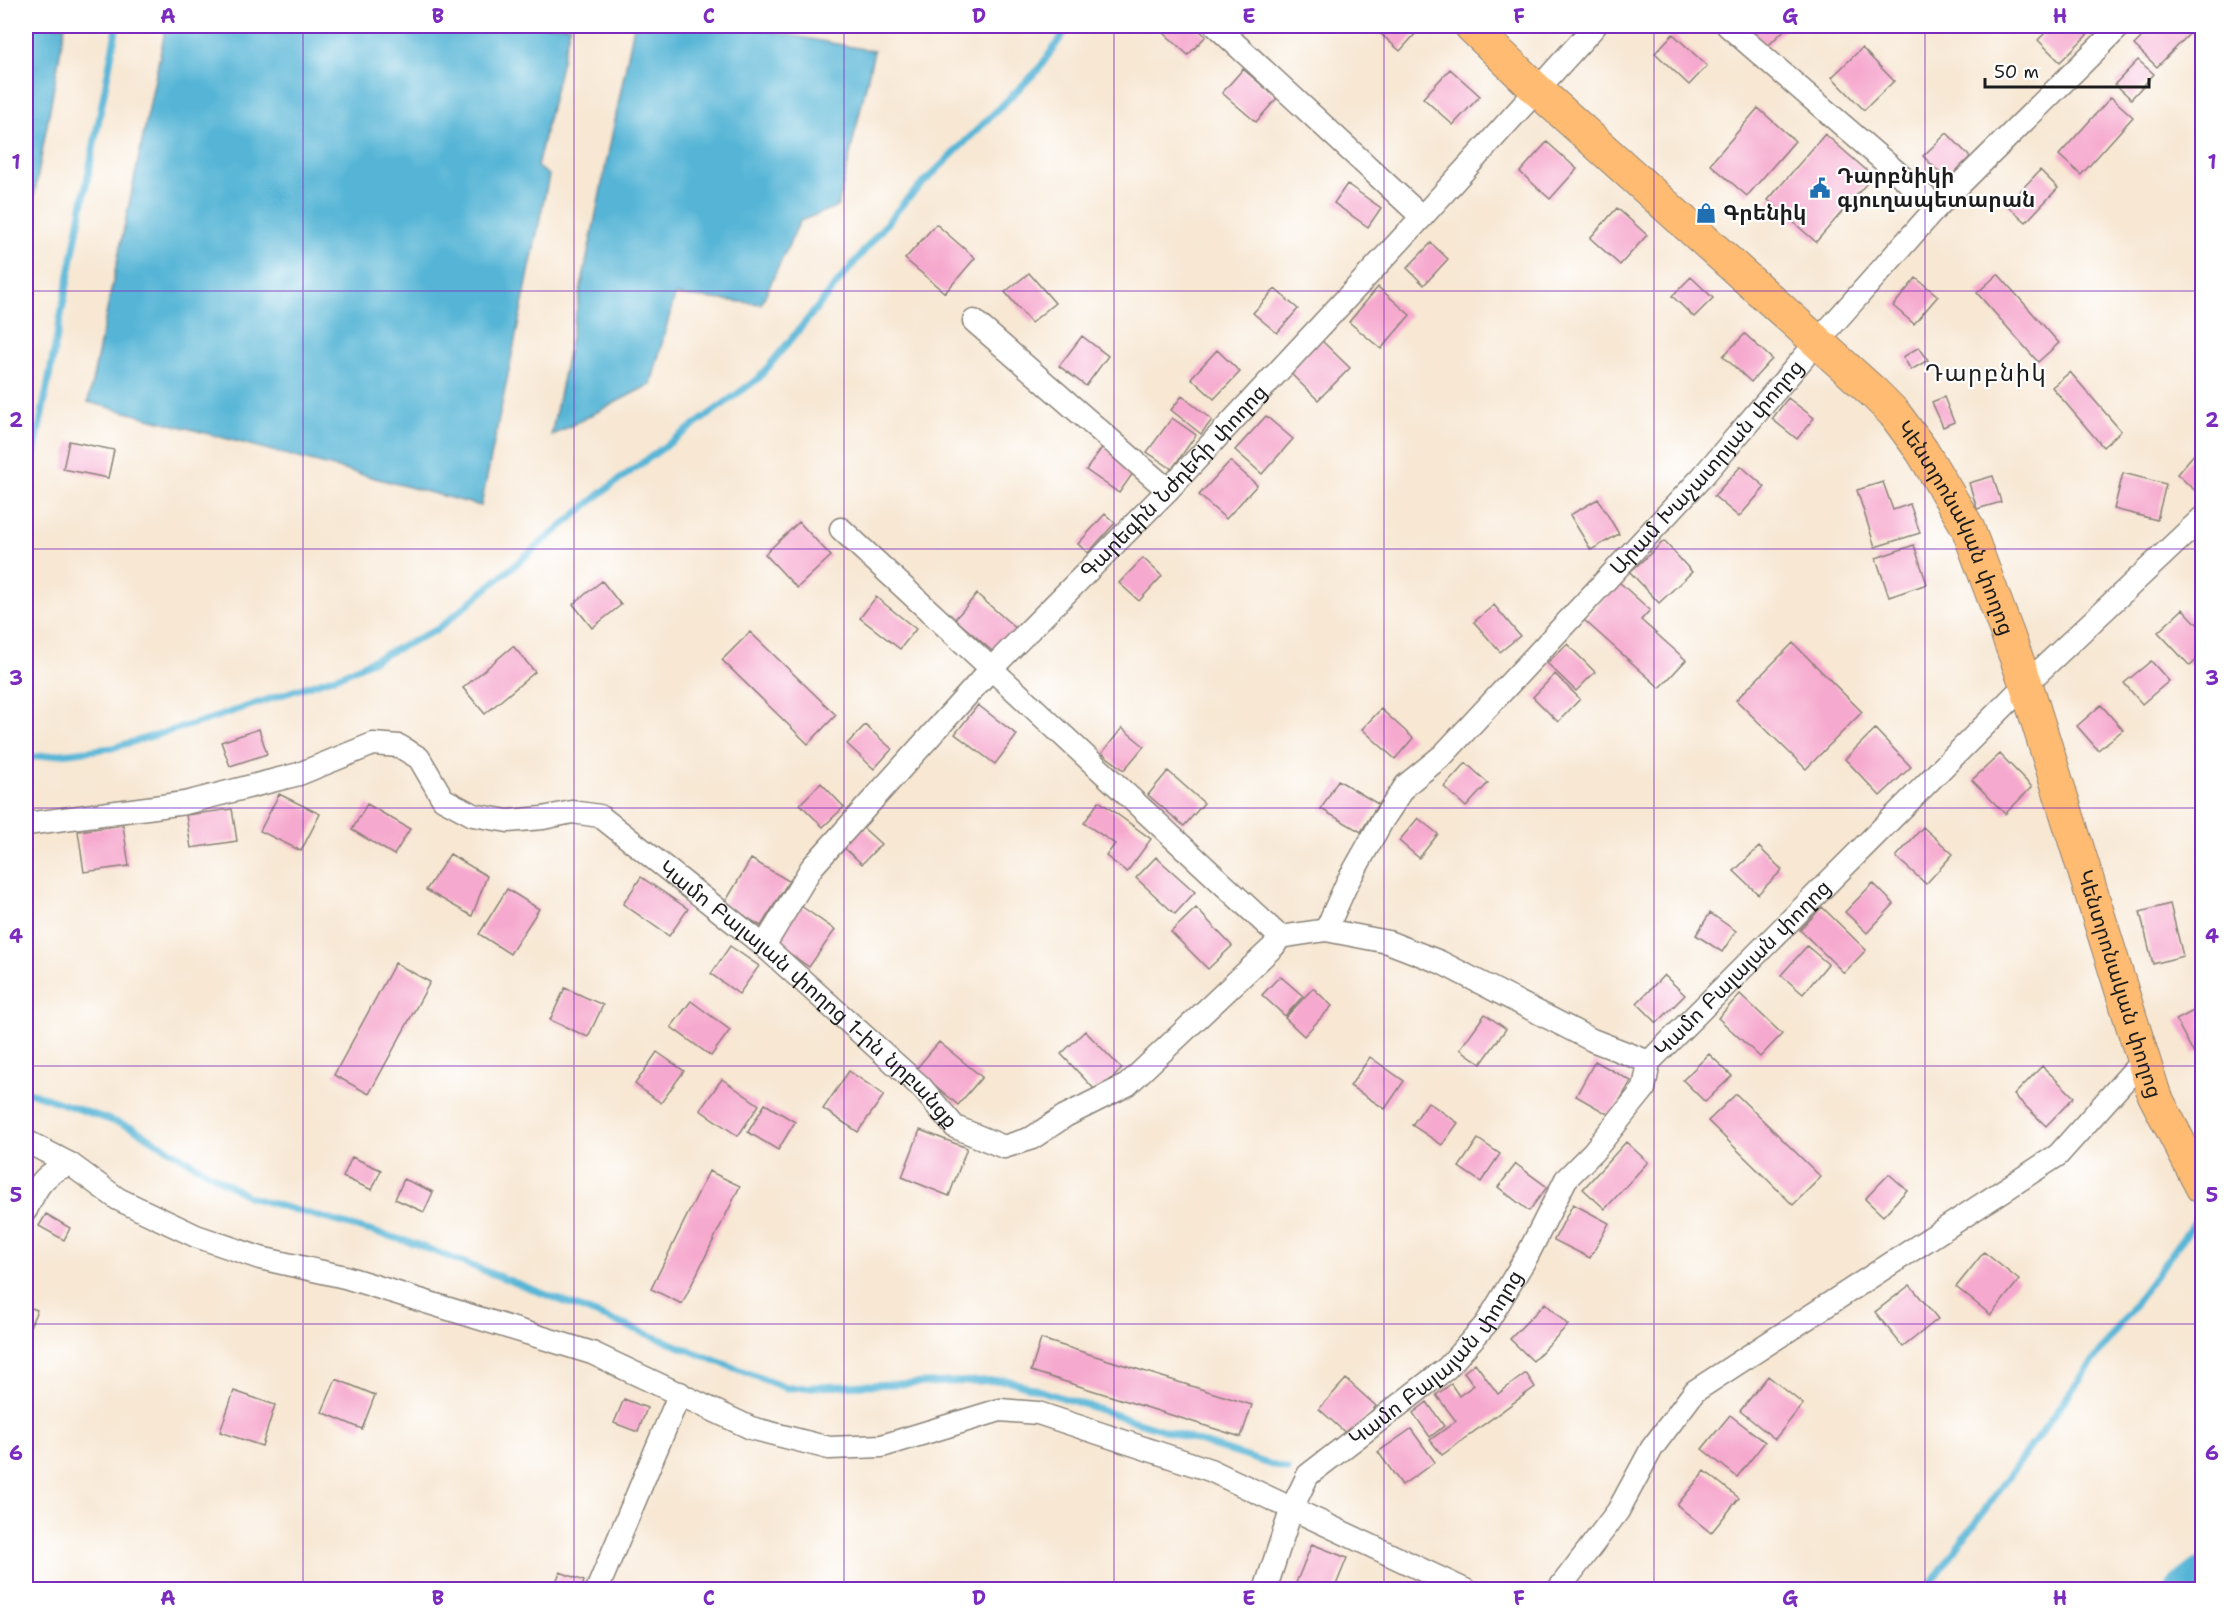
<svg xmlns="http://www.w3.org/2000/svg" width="2228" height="1615" viewBox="0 0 2228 1615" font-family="'Shantell Sans','Noto Sans Armenian',sans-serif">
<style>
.water{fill:#57b5d6;stroke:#3a6879;stroke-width:1.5}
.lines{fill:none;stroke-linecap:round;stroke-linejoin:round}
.stream{stroke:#57b5d6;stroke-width:7}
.river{stroke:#57b5d6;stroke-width:39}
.building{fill:#f6a9ce}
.street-casing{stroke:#8a8278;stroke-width:25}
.primary-casing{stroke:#8a8278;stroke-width:35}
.street{stroke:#fff;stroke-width:22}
.primary{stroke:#febb71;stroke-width:33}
.grid{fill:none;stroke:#7b2cbf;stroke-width:1.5;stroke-opacity:0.55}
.labels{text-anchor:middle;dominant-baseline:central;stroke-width:4.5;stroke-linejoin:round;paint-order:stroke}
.poi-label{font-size:21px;font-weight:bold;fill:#1c1c1c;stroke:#fff;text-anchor:start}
.street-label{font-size:21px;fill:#1c1c1c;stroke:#fff}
.quarter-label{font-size:24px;letter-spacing:1.5px;fill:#1c1c1c;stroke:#fff}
.neatline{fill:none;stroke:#7b2cbf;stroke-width:2}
.grid-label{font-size:20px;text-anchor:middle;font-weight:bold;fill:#7b2cbf}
</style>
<rect width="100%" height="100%" fill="#fff"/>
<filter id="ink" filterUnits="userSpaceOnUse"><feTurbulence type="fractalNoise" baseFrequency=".0167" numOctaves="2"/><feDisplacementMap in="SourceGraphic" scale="12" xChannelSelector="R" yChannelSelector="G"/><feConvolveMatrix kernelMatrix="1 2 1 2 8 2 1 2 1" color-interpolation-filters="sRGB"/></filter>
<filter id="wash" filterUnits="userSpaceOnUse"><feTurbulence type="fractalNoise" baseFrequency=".008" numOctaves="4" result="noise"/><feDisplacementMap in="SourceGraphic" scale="24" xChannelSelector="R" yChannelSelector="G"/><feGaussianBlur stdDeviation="1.35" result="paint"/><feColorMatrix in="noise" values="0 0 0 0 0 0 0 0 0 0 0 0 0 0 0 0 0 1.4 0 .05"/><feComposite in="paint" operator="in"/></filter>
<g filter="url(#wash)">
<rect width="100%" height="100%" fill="#f7e7d3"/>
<path class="water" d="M26 26H65L29 224 26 223Z
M166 26H570L537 167 549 175 481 506 88 402Z
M634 26H742L874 51 838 206 800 221 761 304 675 295 651 384 551 436Z"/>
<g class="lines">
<path class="stream" d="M26 496 117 26
M26 758 112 748 207 720 344 674 438 629 605 490 759 378 906 200 1038 70 1069 26
M26 1091 133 1128 249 1197 413 1243 786 1388 1007 1380 1288 1470
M1926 1590 2202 1212"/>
<path class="river" d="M2185 1590 2202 1577"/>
</g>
<g id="blocks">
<path class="building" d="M1171 26H1194L1206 36 1188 55 1164 33Z
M1372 26H1410L1417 32 1400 51Z
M1746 26H1788L1767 47Z
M2052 26H2079L2088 34 2060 62 2038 40Z
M2153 26H2192L2195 28 2157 67 2134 45Z
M1673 34 1707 66 1689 85 1655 53Z
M1862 48 1894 81 1864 110 1832 77Z
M2138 60 2154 74 2131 99 2115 84Z
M1243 69 1277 98 1256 122 1222 93Z
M1450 69 1480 96 1453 125 1423 98Z
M2111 97 2133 117 2081 175 2059 155Z
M1758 108 1795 141 1747 196 1710 164Z
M1947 133 1970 157 1947 180 1923 156Z
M1825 134 1873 176 1816 242 1768 200Z
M1547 142 1577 169 1550 199 1520 172Z
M2040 170 2058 188 2026 222 2007 205Z
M1347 184 1381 208 1368 227 1334 203Z
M1617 208 1647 235 1620 265 1590 238Z
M936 224 975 258 945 293 905 259Z
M1431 243 1448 259 1424 285 1407 268Z
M1029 273 1055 303 1031 323 1005 292Z
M1998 274 2059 343 2038 362 1977 293Z
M1691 277 1713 298 1694 317 1672 296Z
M1916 278 1938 296 1914 324 1893 306Z
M1378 287 1410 315 1381 349 1349 322Z
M1275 289 1298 309 1277 333 1253 313Z
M1745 334 1772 359 1751 382 1723 356Z
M1082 336 1108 356 1086 386 1059 366Z
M1320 339 1350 368 1318 400 1288 371Z
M1919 347 1928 360 1911 370 1903 357Z
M1217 350 1240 372 1214 399 1191 378Z
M2070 372 2121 431 2103 447 2052 387Z
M1182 396 1212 420 1201 434 1171 410Z
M1944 397 1954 422 1943 427 1932 402Z
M1788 398 1814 418 1797 439 1772 419Z
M1266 416 1293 439 1262 474 1235 450Z
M1172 418 1196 435 1172 469 1147 452Z
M69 441 114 450 108 478 63 469Z
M2202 445V497L2177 474Z
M1103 446 1136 469 1119 493 1086 470Z
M1230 461 1257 485 1226 519 1199 495Z
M1741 466 1765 487 1739 517 1714 496Z
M2123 473 2166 484 2157 520 2114 509Z
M1993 476 2001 502 1977 509 1969 483Z
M1883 482 1893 510 1910 504 1920 533 1875 547 1857 490Z
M1598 499 1619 534 1591 550 1570 515Z
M1105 514 1115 523 1088 553 1078 544Z
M799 522 831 556 797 588 765 554Z
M1664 541 1692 572 1659 603 1630 572Z
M1914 545 1927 584 1889 597 1876 558Z
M1143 558 1162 576 1139 601 1119 583Z
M602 581 621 605 592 628 573 604Z
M1619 582 1650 610 1641 620 1686 660 1660 688 1584 620Z
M977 594 1019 631 998 656 955 619Z
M876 597 916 629 900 649 860 618Z
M1494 605 1520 636 1500 652 1474 622Z
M2183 609 2202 629V655L2190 666 2158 632Z
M750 632 836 715 808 744 722 660Z
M1793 643 1862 712 1806 769 1736 700Z
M1567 644 1595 672 1576 691 1547 663Z
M513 646 535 672 485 714 463 688Z
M2151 661 2169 681 2142 704 2124 683Z
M1555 674 1580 699 1558 722 1533 697Z
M978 705 1017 735 995 764 955 734Z
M2101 705 2123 730 2098 750 2077 726Z
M1381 709 1413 738 1395 759 1362 729Z
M865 725 892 749 874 769 847 744Z
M1122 728 1144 746 1124 770 1102 753Z
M259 729 267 754 230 766 221 742Z
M1875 729 1911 767 1880 796 1845 759Z
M2000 754 2032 787 2005 814 1972 780Z
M1466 763 1488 783 1466 807 1444 787Z
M1168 771 1204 803 1184 826 1148 795Z
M1338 780 1378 804 1361 832 1321 809Z
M821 783 844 807 823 827 800 804Z
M279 794 320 814 301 851 260 831Z
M1099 801 1151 839 1127 872 1106 856 1115 844 1084 823Z
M367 804 410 829 394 855 352 830Z
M232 809 237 841 191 848 186 815Z
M1418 818 1438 834 1419 858 1399 841Z
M859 824 881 844 862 864 840 844Z
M123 825 129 866 84 872 78 831Z
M1923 827 1953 854 1926 884 1896 857Z
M1759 847 1782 870 1758 894 1734 871Z
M450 854 487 876 472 916 426 890Z
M1156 857 1195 892 1175 914 1136 878Z
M751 859 789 881 761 926 724 904Z
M641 877 688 909 669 936 623 904Z
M1873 883 1894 904 1867 933 1845 912Z
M507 889 539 909 510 954 479 934Z
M2170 904 2183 956 2153 964 2140 912Z
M801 906 835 930 809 967 775 943Z
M1822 907 1866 950 1844 973 1800 930Z
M1196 908 1232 946 1208 969 1171 932Z
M1710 913 1736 931 1722 952 1696 935Z
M730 946 759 966 739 994 711 974Z
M1807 946 1828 964 1803 994 1781 975Z
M395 963 430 982 369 1094 334 1075Z
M1664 975 1685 995 1657 1023 1637 1003Z
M1280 976 1303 996 1285 1016 1262 995Z
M565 988 603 1005 588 1037 550 1020Z
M1313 988 1332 1006 1304 1036 1285 1018Z
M1740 994 1782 1034 1760 1057 1718 1018Z
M691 1001 730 1030 711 1056 671 1027Z
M2201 1007 2202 1050 2194 1054 2176 1020Z
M1485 1014 1506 1029 1481 1064 1460 1049Z
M1085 1031 1122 1069 1097 1092 1061 1054Z
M939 1042 982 1077 958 1105 916 1069Z
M657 1052 684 1071 661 1103 635 1084Z
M1709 1054 1732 1076 1705 1102 1683 1080Z
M1370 1057 1404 1081 1385 1109 1350 1086Z
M1595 1061 1631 1081 1611 1116 1576 1096Z
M2042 1066 2074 1097 2046 1126 2014 1095Z
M849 1071 884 1095 858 1132 823 1109Z
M722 1079 759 1105 738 1136 700 1110Z
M1736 1094 1821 1177 1793 1205 1708 1121Z
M1428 1102 1458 1123 1442 1145 1412 1125Z
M765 1104 795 1122 778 1150 748 1132Z
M920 1130 967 1148 949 1196 902 1177Z
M1478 1139 1500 1154 1481 1182 1459 1167Z
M1626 1142 1648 1162 1605 1209 1583 1189Z
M352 1157 381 1170 372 1190 343 1177Z
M1516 1164 1547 1187 1529 1211 1498 1187Z
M709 1171 740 1186 682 1304 651 1289Z
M1889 1174 1907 1190 1883 1216 1865 1199Z
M404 1179 433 1192 424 1212 395 1199Z
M1573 1204 1609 1223 1590 1258 1554 1240Z
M46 1214 70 1228 64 1240 39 1226Z
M1984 1252 2019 1280 1991 1315 1956 1287Z
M1910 1285 1938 1319 1903 1347 1875 1312Z
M1545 1303 1568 1325 1533 1361 1510 1339Z
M26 1306 37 1310 27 1334 26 1333Z
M1041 1339 1252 1405 1241 1437 1031 1371Z
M1475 1363 1498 1394 1526 1373 1535 1387 1442 1455 1430 1440 1456 1421 1436 1395 1451 1384 1459 1396 1474 1385 1464 1372Z
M1768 1376 1803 1404 1775 1439 1740 1411Z
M336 1379 375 1395 362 1429 322 1412Z
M1346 1379 1376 1406 1349 1436 1319 1409Z
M234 1391 275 1405 262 1446 220 1432Z
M624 1399 647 1408 638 1432 614 1423Z
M1427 1402 1444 1426 1430 1437 1413 1413Z
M1730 1415 1765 1442 1737 1477 1702 1449Z
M1411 1429 1435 1462 1402 1485 1378 1452Z
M1705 1471 1739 1498 1711 1533 1677 1505Z
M1312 1544 1347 1558 1334 1590H1313L1296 1583Z
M560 1572 584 1581 581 1590H553Z"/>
</g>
</g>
<g filter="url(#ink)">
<use href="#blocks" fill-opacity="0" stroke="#8a8278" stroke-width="1.5"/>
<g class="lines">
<g class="street-casing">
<g id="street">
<path d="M1216 26 1422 217"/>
<path d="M1728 26 1937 207"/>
<path d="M974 321 1168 490"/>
<path d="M841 529 1280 937"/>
<path id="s1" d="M26 824 185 803 299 774 373 744 399 746 419 758 443 799 473 815 508 821 543 818 572 812 600 816 764 946 921 1087 955 1127 1004 1147 1032 1138 1065 1116 1127 1085 1274 946 1280 937 1326 930 1388 942 1440 962 1592 1040 1649 1062"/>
<path id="s2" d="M1326 930 1347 883 1382 821 1406 785 1443 755 1702 477 1818 341 1937 207 2120 26"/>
<path id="s3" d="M764 946 812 867 990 670 1168 490 1422 217 1595 26"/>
<path d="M26 1141 70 1164 118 1199 196 1236 260 1258 345 1277 592 1353 751 1428 829 1448 882 1446 1000 1410 1038 1413 1210 1470 1465 1590"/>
<path d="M26 1210C37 1186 44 1173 70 1164"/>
<path d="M597 1590 680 1393"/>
<path id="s4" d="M1265 1590 1292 1508 1308 1475 1447 1368 1486 1324 1527 1256 1566 1179 1593 1152 1644 1089 1649 1062 2026 684 2202 518"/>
<path d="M1558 1590 1618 1511 1652 1448 1695 1391 2058 1155 2142 1061"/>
</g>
</g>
<g class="primary-casing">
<g id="primary">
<path id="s5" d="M1471 26 1535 88 1873 392 1894 413 1922 451 1967 526 2026 684 2154 1094 2202 1187"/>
</g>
</g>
<use href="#street" class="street"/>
<use href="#primary" class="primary"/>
</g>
</g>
<path class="grid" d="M303 26V1590M574 26V1590M844 26V1590M1114 26V1590M1384 26V1590M1654 26V1590M1925 26V1590M26 291H2202M26 549H2202M26 808H2202M26 1066H2202M26 1324H2202"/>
<defs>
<g id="civic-bare" transform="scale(1.62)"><path d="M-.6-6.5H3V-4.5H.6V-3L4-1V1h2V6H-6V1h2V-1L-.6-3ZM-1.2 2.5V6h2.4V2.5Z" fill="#1f6fb2" stroke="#fff" stroke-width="2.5" paint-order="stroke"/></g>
<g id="shop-bare" transform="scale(1.62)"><path d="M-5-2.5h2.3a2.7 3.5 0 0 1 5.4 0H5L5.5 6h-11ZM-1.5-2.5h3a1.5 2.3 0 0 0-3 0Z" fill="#1f6fb2" stroke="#fff" stroke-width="2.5" paint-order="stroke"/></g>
</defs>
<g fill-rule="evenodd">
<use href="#civic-bare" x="1820" y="188"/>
<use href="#shop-bare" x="1706" y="213"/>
</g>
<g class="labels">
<g class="poi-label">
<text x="1837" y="176">Դարբնիկի<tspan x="1837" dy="24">գյուղապետարան</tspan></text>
<text x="1723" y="213">Գրենիկ</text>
</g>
<g class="street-label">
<text stroke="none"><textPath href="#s2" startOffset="604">Արամ Խաչատրյան փողոց</textPath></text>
<text stroke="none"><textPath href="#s3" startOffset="621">Գարեգին Նժդեհի փողոց</textPath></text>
<text stroke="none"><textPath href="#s5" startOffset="705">Կենտրոնական փողոց</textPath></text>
<text stroke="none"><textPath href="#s4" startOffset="802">Կամո Բալայան փողոց</textPath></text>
<text stroke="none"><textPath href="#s5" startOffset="1191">Կենտրոնական փողոց</textPath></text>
<text stroke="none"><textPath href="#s1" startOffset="892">Կամո Բալայան փողոց 1-ին նրբանցք</textPath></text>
<text stroke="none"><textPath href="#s4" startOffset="298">Կամո Բալայան փողոց</textPath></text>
</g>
<g class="quarter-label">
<text x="1986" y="373">Դարբնիկ</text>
</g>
</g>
<rect width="2228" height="1615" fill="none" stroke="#fff" stroke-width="66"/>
<path d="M1985 78v9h164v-9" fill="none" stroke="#1c1c1c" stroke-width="3"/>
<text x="1994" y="78" font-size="18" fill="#1c1c1c" stroke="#ffffff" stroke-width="4.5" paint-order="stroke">50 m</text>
<rect x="33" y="33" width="2162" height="1549" class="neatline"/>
<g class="grid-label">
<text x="168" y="23">A</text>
<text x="438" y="23">B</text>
<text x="709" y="23">C</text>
<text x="979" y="23">D</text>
<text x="1249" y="23">E</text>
<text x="1519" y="23">F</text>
<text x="1790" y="23">G</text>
<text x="2060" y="23">H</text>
<text x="16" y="169">1</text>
<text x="2212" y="169">1</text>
<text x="16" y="427">2</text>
<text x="2212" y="427">2</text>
<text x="16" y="685">3</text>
<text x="2212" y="685">3</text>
<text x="16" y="943">4</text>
<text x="2212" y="943">4</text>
<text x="16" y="1202">5</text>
<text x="2212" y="1202">5</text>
<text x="16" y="1460">6</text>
<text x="2212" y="1460">6</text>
<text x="168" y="1605">A</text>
<text x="438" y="1605">B</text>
<text x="709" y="1605">C</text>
<text x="979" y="1605">D</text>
<text x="1249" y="1605">E</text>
<text x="1519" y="1605">F</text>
<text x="1790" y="1605">G</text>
<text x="2060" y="1605">H</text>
</g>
</svg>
